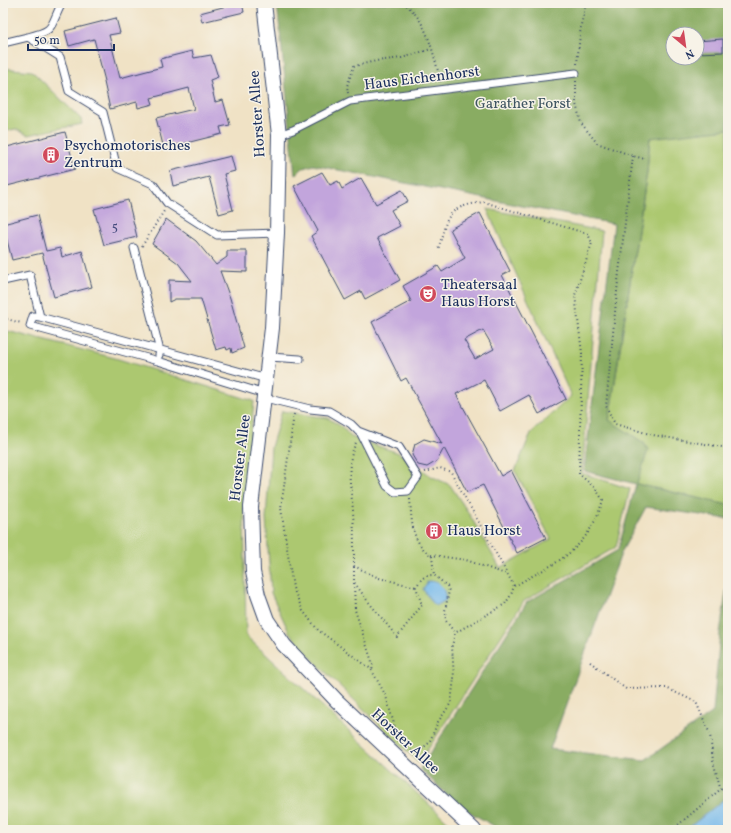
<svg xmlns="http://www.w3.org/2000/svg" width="731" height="833" viewBox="0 0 731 833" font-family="Vollkorn,serif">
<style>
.green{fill:#acc86f;stroke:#647c66}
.forest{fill:#89ac62;stroke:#526e60;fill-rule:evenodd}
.water{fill:#76b9eb;stroke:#4874a4}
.building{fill:#c2a5dc;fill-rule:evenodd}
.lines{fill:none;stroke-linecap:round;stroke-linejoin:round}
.service-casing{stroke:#3b4a6d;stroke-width:9}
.minor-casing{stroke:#3b4a6d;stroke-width:16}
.path{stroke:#3b4a6d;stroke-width:2;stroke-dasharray:1 3;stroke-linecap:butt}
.service{stroke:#fff;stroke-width:7}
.minor{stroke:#fff;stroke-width:14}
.labels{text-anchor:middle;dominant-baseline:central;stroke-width:3;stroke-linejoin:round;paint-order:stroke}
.number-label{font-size:13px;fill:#454c7e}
.street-label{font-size:15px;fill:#1b2f5e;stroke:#f7f3e8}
.park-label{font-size:15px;fill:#3f5562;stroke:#f7f3e8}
.poi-label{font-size:15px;fill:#1b2f5e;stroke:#f7f3e8;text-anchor:start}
</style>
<rect width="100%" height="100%" fill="#f7f3e8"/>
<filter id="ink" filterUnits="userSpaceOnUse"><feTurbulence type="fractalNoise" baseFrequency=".025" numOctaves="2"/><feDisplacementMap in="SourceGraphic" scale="8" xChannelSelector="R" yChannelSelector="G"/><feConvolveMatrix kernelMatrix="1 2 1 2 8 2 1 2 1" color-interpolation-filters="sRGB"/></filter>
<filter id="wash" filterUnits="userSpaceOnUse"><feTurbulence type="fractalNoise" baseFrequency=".012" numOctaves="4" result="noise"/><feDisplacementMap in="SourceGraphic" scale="16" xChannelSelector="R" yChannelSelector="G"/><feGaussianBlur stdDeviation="0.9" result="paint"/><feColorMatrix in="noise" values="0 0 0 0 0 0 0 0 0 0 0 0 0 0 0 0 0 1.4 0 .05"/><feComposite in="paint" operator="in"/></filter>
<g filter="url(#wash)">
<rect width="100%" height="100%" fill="#f0e2c5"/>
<path class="green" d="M3 68 32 71 81 119 82 124 28 135 15 129 3 132Z
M728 129V505L636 484 647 450 644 443 609 421 647 172 650 137Z
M487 209 602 231 582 473 630 489 616 547 524 601 419 763 313 660 289 632 271 593 266 519 271 447 282 411 328 418 342 427 351 437 399 453 431 476 450 485 468 512 500 568 551 539 515 471 531 433 571 396Z
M3 330 115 358 254 401 244 505 246 636 457 830H3Z"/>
<path class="forest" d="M277 3H728V129L650 138 647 172 609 420 644 443 648 450 637 484 728 505V519L646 507 622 551 550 749 645 760 713 712 720 633 728 579V830H501L459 806 420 769 527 602 618 550 636 484 584 471 614 224 313 165 303 168 295 175ZM673 34H697V58H673Z"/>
<path class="water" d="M428 581C440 581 445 588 446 600L436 606 432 603 423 589Z
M728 796V819L714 830H686Z"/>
<g id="blocks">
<path class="building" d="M238 3H242L244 12 202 22 200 13Z
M116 18 120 33 109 35 120 78 162 67 160 59 192 51 194 58 211 55 218 77 210 80 215 102 223 100 230 125 220 127 222 134 174 146 173 143 163 145 156 118 194 109 189 88 151 98 153 104 138 108 137 102 110 109 104 82 105 81 94 39 69 46 65 31Z
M723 39V52L697 53V41Z
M65 132 75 169 3 187V148Z
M231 156 235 171 224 174 233 210 219 214 209 177 173 186 170 171Z
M322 172 330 185 338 181 342 189 361 178 376 204 402 190 408 201 391 210 400 226 377 238 400 280 365 299 361 291 345 300 311 236 318 231 294 186Z
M128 200 137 237 104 245 94 209Z
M480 213 510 271 502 275 566 399 539 414 529 395 500 411 484 380 456 394 501 476 511 470 546 538 517 553 483 485 467 492 444 448 437 461 427 467 418 465 412 455 415 444 424 439 442 444 406 378 401 381 372 322 411 301 403 286 438 266 442 272 465 258 450 229ZM483 330 494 349 475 359 464 340Z
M37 215 46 251 60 248 62 257 82 251 92 287 54 297 42 253 12 260 3 224Z
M166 219 196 241 216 265 227 257V251H247V272L220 271 230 298 244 348 232 353 231 348 227 350 226 347 216 350 201 299H175L169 302V280L192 281 178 263 152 244Z
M429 529a5 5 0 1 1 10 0a5 5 0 1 1-10 0Z"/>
</g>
</g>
<g filter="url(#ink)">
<use href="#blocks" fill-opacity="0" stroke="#3b4a6d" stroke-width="1"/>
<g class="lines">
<g class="service-casing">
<path id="service" d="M28 37C57 30 49 27 62 3
M3 43 28 37 60 57 69 91 103 112 117 168 153 184 167 203 217 235 277 233
M279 135 293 130 350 101 576 73
M134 248 160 351 159 355
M3 281 30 275 40 317
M269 357 300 359
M265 394 158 361 30 326 33 316 40 317 267 379
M265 398 310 409 329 411 351 424 361 434 387 486 395 492 408 491 418 477 399 447 358 431"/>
</g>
<g class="minor-casing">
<path id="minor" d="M264 3 279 135 277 233 272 328 251 507 253 572 258 595 267 620 284 645 337 701 474 830"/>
</g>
<path class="path" d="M403 3C428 19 433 55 441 82
M577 64 581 25 586 3
M576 81V104L581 123 597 143 633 156 645 159
M348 93 347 86 354 66 376 61 402 58 431 49
M633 156 618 281 606 406 615 424 653 435 728 448
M142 246 164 211
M3 318 21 323
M294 414 281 508 293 588 303 611 318 630 371 669 386 696 399 742
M356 443C345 465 351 487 353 510 354 529 354 548 354 566L379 578 416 587
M425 472 440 468 451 472 514 586
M410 499C412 523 411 542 432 556L434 575 447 586 449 591 445 611 446 621 455 633
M431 555 466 560 508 575
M354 567V582L367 600 397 637 422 605 416 587C421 579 424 575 434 575
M354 583 355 610 373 665 372 671
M590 662 626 689 666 688 696 702 710 734 713 761 721 790
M407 749 415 752 419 751 429 743 438 722 451 703 454 678 452 646 455 633 505 604 511 595 514 586C557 562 587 552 603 500L595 488 579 474 582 353 575 295 592 243 588 234 484 202C445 207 448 216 438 250
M672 830 728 783"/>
<use href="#service" class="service"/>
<use href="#minor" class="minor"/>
</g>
</g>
<defs>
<g id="building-disc" transform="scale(0.9)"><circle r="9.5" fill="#d1495b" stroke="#f7f3e8"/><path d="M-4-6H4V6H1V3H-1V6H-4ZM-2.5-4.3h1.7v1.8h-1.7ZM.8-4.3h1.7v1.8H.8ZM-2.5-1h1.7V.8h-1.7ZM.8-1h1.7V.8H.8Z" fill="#fff"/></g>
<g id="theatre-disc" transform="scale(0.9)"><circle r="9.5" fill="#d1495b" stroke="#f7f3e8"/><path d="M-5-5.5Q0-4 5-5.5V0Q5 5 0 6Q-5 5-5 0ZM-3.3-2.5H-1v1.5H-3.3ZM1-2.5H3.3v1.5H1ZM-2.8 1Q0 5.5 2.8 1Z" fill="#fff"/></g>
</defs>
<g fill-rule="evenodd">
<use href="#building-disc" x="51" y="155"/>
<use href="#theatre-disc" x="428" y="294"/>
<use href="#building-disc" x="434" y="531"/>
</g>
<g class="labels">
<g class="number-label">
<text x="115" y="228">5</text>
</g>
<g class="street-label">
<text transform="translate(422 79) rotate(-7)">Haus Eichenhorst</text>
<text transform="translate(258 114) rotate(-94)">Horster Allee</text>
<text transform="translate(241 458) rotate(-83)">Horster Allee</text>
<text transform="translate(405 742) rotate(43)">Horster Allee</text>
</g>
<g class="park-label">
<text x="523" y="104">Garather Forst</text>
</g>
<g class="poi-label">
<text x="64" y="146">Psychomotorisches<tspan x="64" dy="17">Zentrum</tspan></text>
<text x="441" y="285">Theatersaal<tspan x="441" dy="17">Haus Horst</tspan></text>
<text x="447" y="531">Haus Horst</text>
</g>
</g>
<rect width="731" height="833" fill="none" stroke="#f7f3e8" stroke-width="16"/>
<g transform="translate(685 46) rotate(151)"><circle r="19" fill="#f7f3e8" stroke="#9fa5b1"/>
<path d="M0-3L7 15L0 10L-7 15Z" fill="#d1495b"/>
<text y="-6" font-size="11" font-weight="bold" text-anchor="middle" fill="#1b2f5e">N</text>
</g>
<path d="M28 44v6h86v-6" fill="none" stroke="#1b2f5e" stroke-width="2"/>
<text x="34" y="44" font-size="12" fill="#1b2f5e" stroke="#f7f3e8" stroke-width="3" paint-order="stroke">50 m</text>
</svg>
